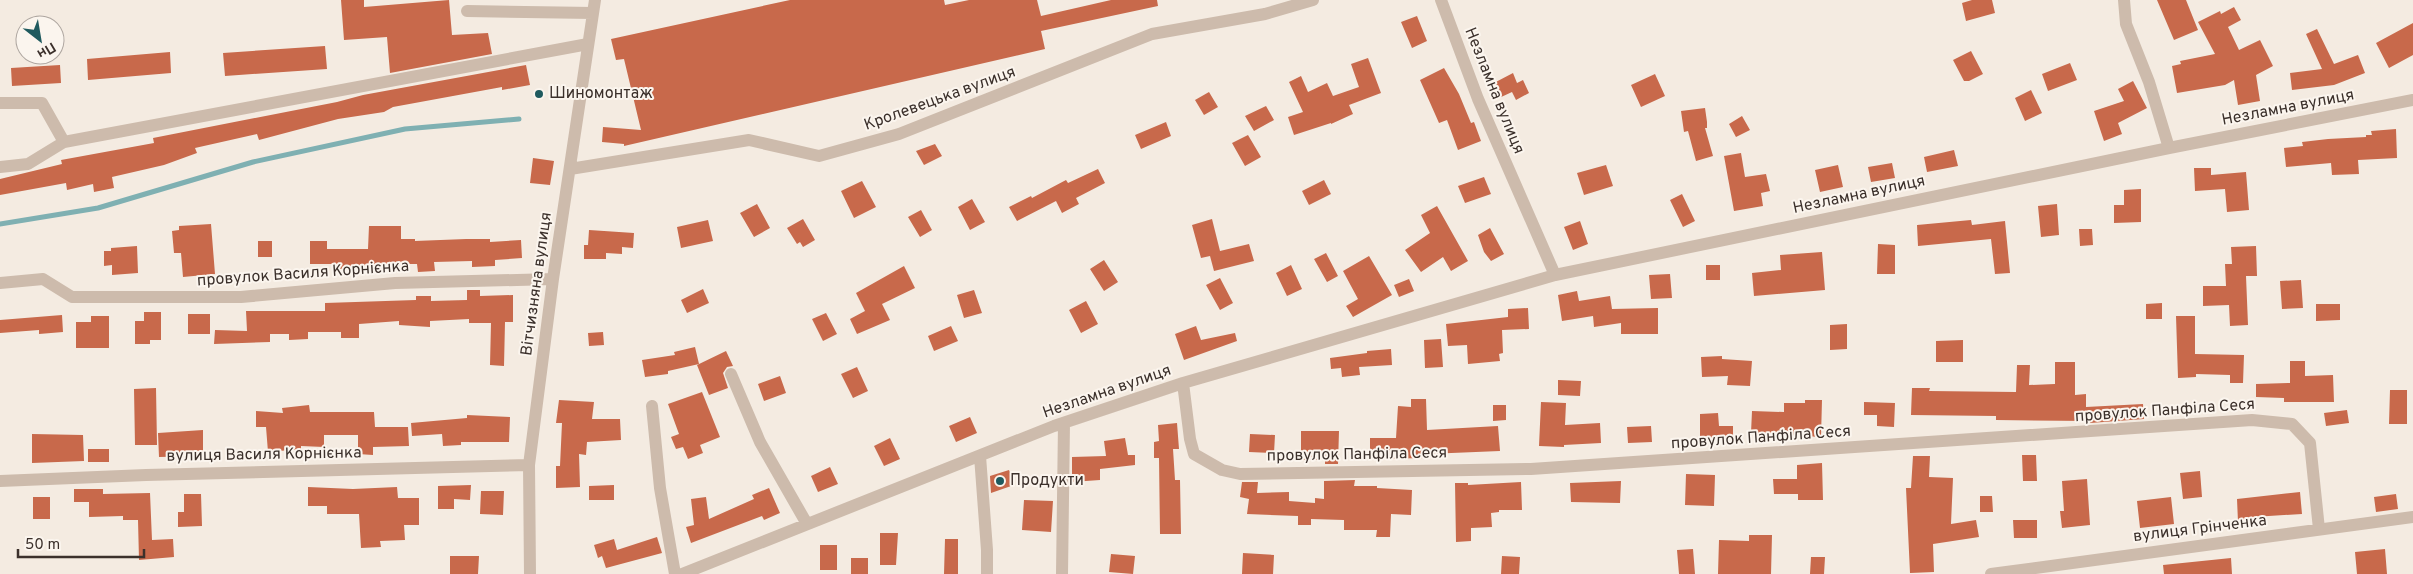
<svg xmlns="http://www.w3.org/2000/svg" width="2413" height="574" viewBox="0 0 2413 574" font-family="Overpass,sans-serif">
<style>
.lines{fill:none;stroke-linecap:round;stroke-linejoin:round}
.stream{stroke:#7fb0b2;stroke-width:5}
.building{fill:#c8694b}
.minor{stroke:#cdbbac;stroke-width:12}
.poi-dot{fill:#1f5a5e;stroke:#fbf5ee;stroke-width:2}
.labels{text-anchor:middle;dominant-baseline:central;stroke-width:4;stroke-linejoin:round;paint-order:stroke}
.street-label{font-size:16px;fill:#3b302b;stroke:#fbf5ee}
.poi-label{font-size:16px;fill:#3b302b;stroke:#fbf5ee;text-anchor:start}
</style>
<rect width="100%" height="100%" fill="#f4ebe1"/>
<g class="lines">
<path class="stream" d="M0 224 98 208 253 162 405 129 519 119"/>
</g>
<path class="building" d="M341 0H364V7L449 0 452 35 488 33 492 54 390 73 387 37 344 40Z
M790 0H944L945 5 969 0H1037L1041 16 1111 0H1157L1158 6 1041 31 1045 49 624 146V144L602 142 603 127 641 130 624 59 616 60 611 39Z
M1972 0H1992L1995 13 1966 21 1962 3Z
M2157 0H2186L2198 30 2174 40Z
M2234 7 2241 20 2228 27 2239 50 2260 40 2273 66 2256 75 2260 101 2238 105 2234 80 2225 85 2177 93 2172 66 2181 64 2180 61 2215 54 2198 22 2220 11 2221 14Z
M1417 16 1427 41 1412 48 1401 22Z
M2413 23V55L2389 68 2376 43Z
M2317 29 2334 64 2358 55 2365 73 2334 85 2292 90 2290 73 2322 69 2306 34Z
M325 46 327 69 225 76 223 53Z
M1971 51 1983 74 1969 81H1964L1953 60Z
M170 52 171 73 88 80 87 59Z
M1368 58 1381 93 1349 105 1353 114 1331 124V123L1294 135 1288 117 1303 112 1289 82 1301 76 1308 92 1327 83 1333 96 1359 87 1351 64Z
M2070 63 2077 80 2048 91 2042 74Z
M60 65 61 83 12 86 11 68Z
M526 65 530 85 502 90V87L393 107 384 112 338 119 259 140 257 134 195 148 197 153 164 165 112 177 114 188 94 192 93 184 67 190 66 183 0 195V179L62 164 61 160 154 143 153 138 337 102 363 95Z
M1444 68 1459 94 1471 123 1474 122 1481 141 1458 150 1447 120 1439 123 1420 80Z
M1513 73 1517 83 1523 80 1529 93 1516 100 1512 92 1499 98 1492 84Z
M1655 74 1665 96 1641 107 1631 85Z
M2133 81 2147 108 2118 123 2122 134 2104 141 2094 111 2124 101 2118 89Z
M2031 90 2042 113 2025 121 2015 98Z
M1209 92 1218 107 1204 115 1195 100Z
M1266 106 1274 120 1254 131 1245 116Z
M1705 108 1707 122V128H1705L1713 156 1696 161 1688 131 1684 132 1681 111Z
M1742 116 1750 130 1736 137 1729 124Z
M1166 122 1171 136 1141 149 1135 135Z
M2396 129 2397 158 2358 160 2359 174 2332 175 2331 163 2286 167 2284 148 2303 146 2302 142 2328 139 2366 137V135H2372L2371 131Z
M1248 135 1261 157 1245 166 1232 143Z
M935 144 942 156 924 165 916 151Z
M1954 150 1958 166 1927 172 1924 157Z
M1741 153 1745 177 1766 174 1770 191 1761 193 1763 206 1734 211 1724 156Z
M533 158 554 161 550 185 530 183Z
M1892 163 1895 178 1871 182 1868 167Z
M1606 165 1613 186 1584 195 1577 173Z
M1838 165 1843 187 1820 192 1815 170Z
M2194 168H2211V175L2246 172 2249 210 2227 212 2225 189 2195 191Z
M1098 169 1105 183 1076 198 1079 204 1062 213 1056 201 1017 221 1009 207 1031 196 1032 198 1066 180 1068 183Z
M1484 177 1491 194 1465 203 1458 186Z
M1324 180 1331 194 1309 205 1302 191Z
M862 181 876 207 854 218 841 191Z
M2141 189V222L2114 223V205H2124V190Z
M1682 194 1695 221 1683 227 1670 200Z
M972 199 985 222 970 230 958 207Z
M757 204 770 228 754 237 740 213Z
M2057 204 2059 235 2041 237 2038 206Z
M1437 206 1468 261 1451 271 1443 257 1421 272 1405 250 1430 233 1421 215Z
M921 210 932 230 920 237 908 217Z
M803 219 815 240 803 247 800 242 797 244 787 228Z
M1212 219 1220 251 1249 244 1254 261 1214 271 1210 256 1201 258 1192 225Z
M708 220 713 241 681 248 677 227Z
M1971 220 1972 225 2005 221 2010 273 1995 274 1991 239 1918 246 1917 225Z
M1580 221 1588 244 1573 250 1564 227Z
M211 224 215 274 183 277 181 253H174L172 231 179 230V226Z
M369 226H401V239H415V241L466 239H490V242L521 240 522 258 495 260V266L472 267V261L434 262 435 271 418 272 417 264H385V266H366V269H339V264H310V241H327V249H368Z
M1490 228 1504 254 1491 261 1484 252 1478 235Z
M2079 229H2092L2093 245 2080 246Z
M589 230 634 233 633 248 622 247V254L606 253V259H584V245H588Z
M258 241H272V257H258Z
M1878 244 1895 245V274H1877Z
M137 246 138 273 112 275V265L104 266V251H111V248Z
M2256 246 2257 276H2246L2248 325 2230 326 2229 305 2203 306V286H2226L2225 264H2232L2231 247Z
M1822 252 1825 290 1754 296 1752 273 1781 270 1780 255Z
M1326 253 1338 276 1327 282 1314 259Z
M1369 256 1392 295 1353 317 1346 306 1358 299 1343 271Z
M1104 260 1118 282 1104 291 1090 269Z
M1291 265 1302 289 1287 296 1276 273Z
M1706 265H1720V280H1706Z
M904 266 915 288 882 304 890 320 857 334 850 319 865 311 856 293Z
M1670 274 1672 298 1651 299 1649 275Z
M1220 278 1233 303 1220 310 1206 285Z
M1409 279 1414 291 1399 297 1394 285Z
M2301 280 2303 308 2282 309 2280 281Z
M703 289 709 303 687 313 681 300Z
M467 290H480V296L513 295V322H505L504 366 490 365 491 323H469V319L430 321V327L399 325V321L359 324V338H341V332H308V339L289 340V334H270V342L214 344 215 330 247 331 246 311H325V303L416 300V296H431V301L467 300Z
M974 290 982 313 964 318 957 295Z
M1577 291 1579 301 1610 296 1612 309 1658 308V334H1621V323L1594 327 1593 316 1562 321 1558 295Z
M1086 301 1098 324 1081 333 1069 310Z
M2162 303V319H2146V304Z
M2316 304H2340V320L2316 321Z
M1528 308 1529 329 1502 330 1503 353 1499 354 1500 361 1468 364 1467 345 1448 346 1446 324 1508 317V309Z
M144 312H161V340H150V344H135V321H144Z
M826 313 837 334 823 341 812 319Z
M188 314H210V334H188Z
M62 315 63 332 39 334V330L0 333V320Z
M91 316H109V348H76V322H91Z
M2176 316H2195V354L2244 355 2243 383H2230V375L2196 374V377L2178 378Z
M1847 324V349L1830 350V325Z
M951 326 958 341 934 351 928 336Z
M1196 326 1201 340 1235 333 1237 341 1184 360 1175 334Z
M603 332 604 345 589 346 588 333Z
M1441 339 1443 367 1425 368 1424 340Z
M1963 340V362H1936V341Z
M695 347 699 364 668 371V374L645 377 642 360 675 355 674 352Z
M1391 349 1392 365 1359 367 1360 375 1342 377 1341 368 1331 369 1330 358 1367 353V351Z
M726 351 733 366 727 367 723 373 728 388 709 395 697 365Z
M1722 356V359L1752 361 1750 386 1727 385 1728 376 1702 377 1701 357Z
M2290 361H2305V376L2333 375 2334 402H2284V398L2256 397V384L2290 383Z
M2055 362H2075V395L2086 394V407L2143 404 2144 419 2090 423V421L1996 420V416L1911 415 1912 388H1930L1929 391 2016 392 2017 365H2030L2029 385 2055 384Z
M857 367 868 391 853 398 841 374Z
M780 376 786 393 764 401 758 384Z
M1558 380 1581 381 1580 396 1558 395Z
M156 388 157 445H135L134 389Z
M2390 390H2407V424H2389Z
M702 392 720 437 700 445 703 453 688 459 683 447 676 449 671 437 679 434 668 404Z
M1411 399H1426L1427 430 1498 426 1500 451 1427 454V458L1370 459V438H1396L1398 406 1411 407Z
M559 400 594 402 592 419H620L621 440 587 442 586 455 579 454 580 487 556 488V466H560L562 423H556Z
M1805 400H1822L1821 437 1751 433 1752 411 1784 412V403H1805Z
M1541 402 1566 403 1565 425 1600 423 1601 443 1564 445V447L1539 446Z
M1864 402 1895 403 1894 427 1877 426V415H1864Z
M309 405 310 412H374L375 427H408L409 446 373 447V455L358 454V435H324V447L301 446V449L268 452 266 427H256V411L283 413 282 408Z
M1493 405H1506V420L1493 421Z
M2347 410 2349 423 2326 426 2324 413Z
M1718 413 1719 426H1733V439L1700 440V414Z
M467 415 510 417 509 442H461V445L443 446 442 434 412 436 411 423 467 418Z
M970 417 977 433 956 442 949 426Z
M1177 423 1179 449H1173L1175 480H1180L1181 534H1160L1159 458H1154V442L1159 441 1158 425Z
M1651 426 1652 442 1628 443 1627 427Z
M203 430V456L159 457 158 433Z
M1301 431H1339L1338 464H1325V460H1301Z
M32 434 83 435 84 461 32 463Z
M1250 434 1275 435 1274 453 1249 452Z
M890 438 900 459 884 466 874 446Z
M1125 438 1128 455H1135V465L1100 469V480L1072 482V457L1106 456 1104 441Z
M88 449H109V462H88Z
M2022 455H2036L2037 481H2023Z
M1913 456H1930L1929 477 1953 478 1951 524 1976 520 1979 537 1933 544 1934 572 1910 573 1906 488H1911Z
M1822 463 1823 500H1798V494H1774L1773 479H1797V465Z
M830 467 838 484 818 492 811 476Z
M1009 470 1014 485 991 493 990 476Z
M2200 471 2202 497 2183 499 2180 473Z
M1686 474 1715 475 1714 506 1685 505Z
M2087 479 2090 525 2062 528 2060 511H2064L2062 481Z
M1355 480 1354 486H1377V488L1412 490 1411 515 1391 514 1390 537H1376L1377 530H1344V520L1311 519V525H1298V516L1247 514 1249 499 1240 497 1242 482H1258L1257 493 1289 492V501L1315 503V498L1324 499V481Z
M1621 481 1620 503 1571 502 1570 483Z
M1521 482 1522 510H1499V512L1491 513 1492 527 1471 528V541L1456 542 1455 483H1468V485Z
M471 485 470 500 454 499V509H438V486Z
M614 485V500H589V486Z
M308 487 353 489 397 487 398 498H419V525H404L405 540 380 541 381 547 361 548 359 514H327V506H308Z
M769 488 780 513 764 520 762 516 691 543 686 527 694 525 691 499 706 497 709 519 754 499 752 495Z
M74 489H103V494L150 493 152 540 173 539 174 557 139 560 138 520H123V516L89 517V502H74Z
M481 491H504L503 515 480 514Z
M2300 492 2302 514 2253 517V522H2238L2237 499Z
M184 494H201L202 526 178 527V512H184Z
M2396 494 2398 509 2376 512 2374 497Z
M1980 496H1992L1993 512H1980Z
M33 497H50V519H33Z
M2171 497 2174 524 2140 528 2137 501Z
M1024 500 1053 501 1051 532 1022 530Z
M2013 520H2037V538H2014Z
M880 533H898L896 565H880Z
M1749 535H1772L1771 574H1718L1719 540 1749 541Z
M657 537 662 553 606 568 602 556 598 558 594 545 614 539 617 550Z
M945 539H958V574H944Z
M820 545H837V570H820Z
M1693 549 1695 574H1679L1677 550Z
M2385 549 2387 574H2357L2355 552Z
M1243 553 1274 555 1273 574H1242Z
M1111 554 1135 556 1133 574 1109 572Z
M450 556H479L478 574H450Z
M1502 556 1520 557 1519 574H1501Z
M1811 557H1825L1824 574H1810Z
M851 558H868V574H851Z
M2231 558 2232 574H2164L2163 565Z"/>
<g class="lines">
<path class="minor" d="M1441 0 1478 99 1555 275
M2124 0 2126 24 2149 82 2169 148
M467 11 593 13
M0 103H42L64 142 588 44
M0 167 28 164 64 142
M570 169 749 140 819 156 899 134 1152 34 1265 14 1313 0
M0 283 43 279 72 297H241L395 283 553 279
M731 374 760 442 807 524
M1183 383 1190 439 1194 454 1222 470 1240 474 1531 469 2252 420 2292 424 2310 443 2319 529
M652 406 660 488 675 574
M980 456 987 550V574
M0 481 146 475 529 465
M530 574 529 465 553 279 595 0
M682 574 1054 426 1183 383 1555 275 2169 148 2413 100
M1062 574 1064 423
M1991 574 2413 517"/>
</g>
<g class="poi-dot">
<circle cx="539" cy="94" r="5"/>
<circle cx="1000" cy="481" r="5"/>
</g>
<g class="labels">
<g class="street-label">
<text transform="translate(1494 91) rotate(68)">Незламна вулиця</text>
<text transform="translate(940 99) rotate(-20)">Кролевецька вулиця</text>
<text transform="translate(2288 108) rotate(-11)">Незламна вулиця</text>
<text transform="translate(1859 195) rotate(-12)">Незламна вулиця</text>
<text transform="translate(303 274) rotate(-4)">провулок Василя Корнієнка</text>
<text transform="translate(537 284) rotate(-82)">Вітчизняна вулиця</text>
<text transform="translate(1107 392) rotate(-19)">Незламна вулиця</text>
<text transform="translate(2165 411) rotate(-4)">провулок Панфіла Сеся</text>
<text transform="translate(1761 438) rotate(-4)">провулок Панфіла Сеся</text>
<text transform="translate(264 455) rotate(-1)">вулиця Василя Корнієнка</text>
<text transform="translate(1357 455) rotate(-1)">провулок Панфіла Сеся</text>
<text transform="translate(2200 529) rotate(-7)">вулиця Грінченка</text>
</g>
<g class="poi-label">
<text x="549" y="94">Шиномонтаж</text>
<text x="1010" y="481">Продукти</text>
</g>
</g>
<g transform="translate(40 40) rotate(149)"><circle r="24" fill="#fbf5ee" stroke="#aea6a0"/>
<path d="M0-4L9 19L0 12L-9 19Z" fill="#1f5a5e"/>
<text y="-8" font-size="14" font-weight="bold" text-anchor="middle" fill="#3b302b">Пн</text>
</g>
<path d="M18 549v8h126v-8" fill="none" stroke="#3b302b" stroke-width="2.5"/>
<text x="25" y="549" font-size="15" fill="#3b302b" stroke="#fbf5ee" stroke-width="4" paint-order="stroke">50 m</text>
</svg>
